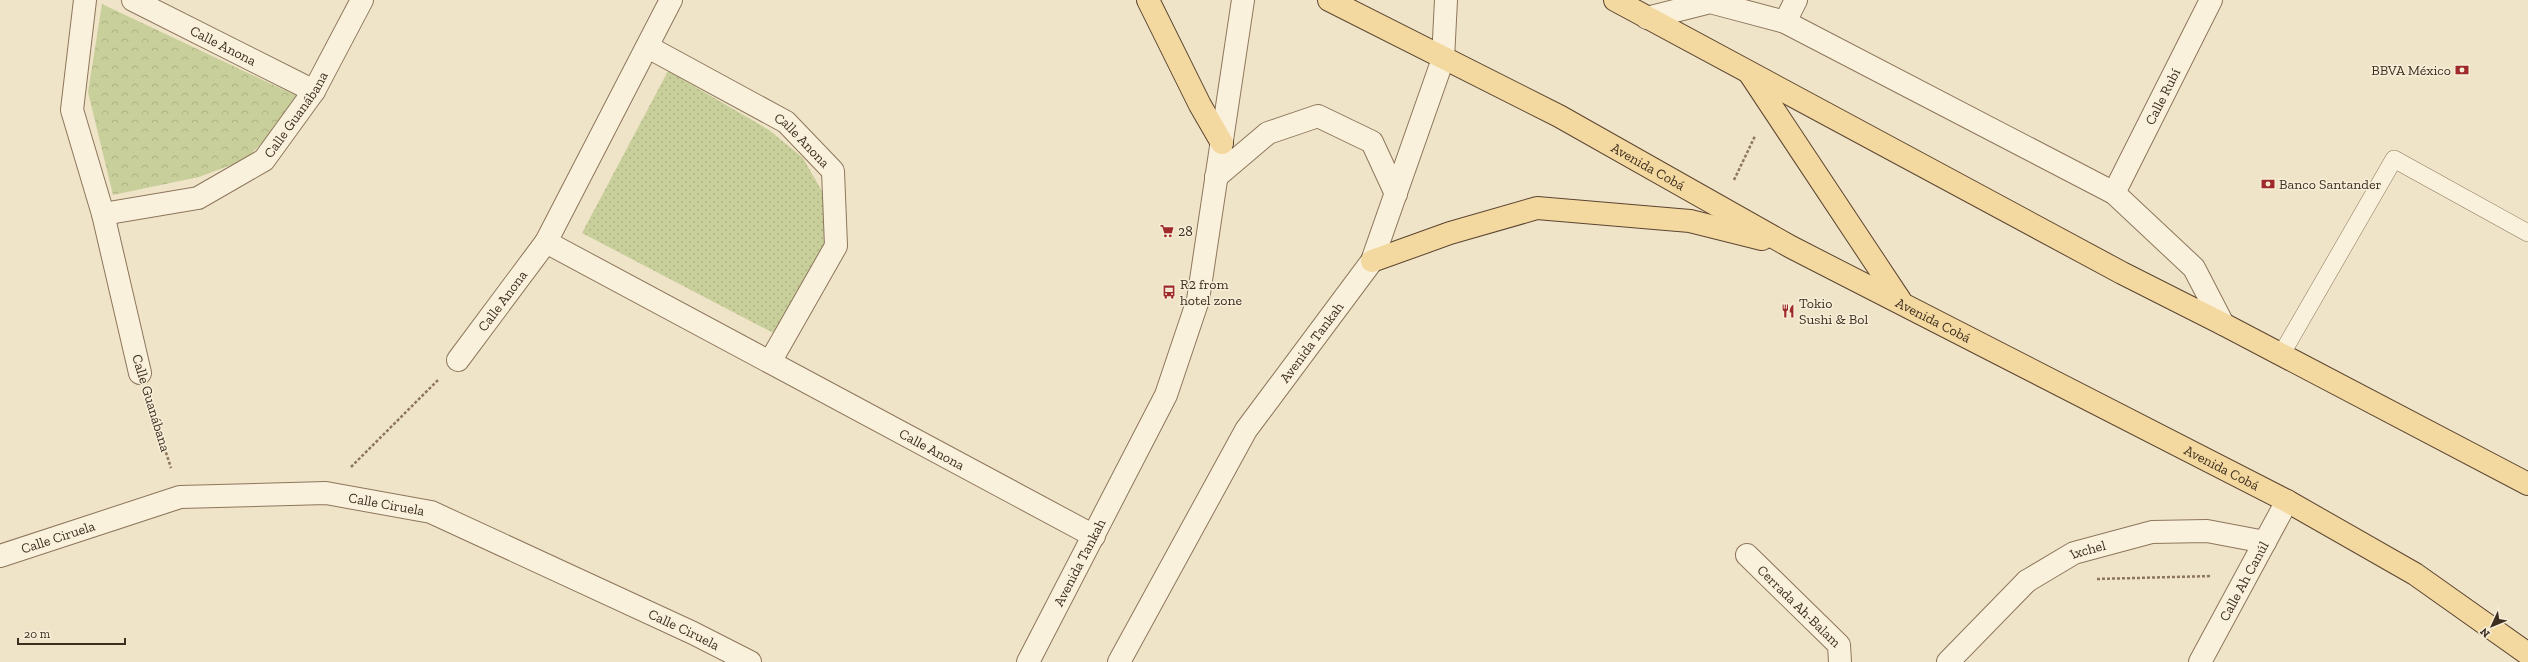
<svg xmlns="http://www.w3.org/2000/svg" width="2528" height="662" viewBox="0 0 2528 662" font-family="'Zilla Slab',serif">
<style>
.forest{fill:url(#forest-crowns)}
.park{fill:url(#park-dots)}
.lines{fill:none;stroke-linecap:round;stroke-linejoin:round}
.service-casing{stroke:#8d765c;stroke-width:18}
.pedestrian-casing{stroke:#8d765c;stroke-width:24}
.minor-casing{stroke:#8d765c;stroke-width:24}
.tertiary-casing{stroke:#8d765c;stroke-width:24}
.primary-casing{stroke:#5b4430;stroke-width:24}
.path{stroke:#8d765c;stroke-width:2.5;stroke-dasharray:3 2;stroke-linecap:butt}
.service{stroke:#faf1dc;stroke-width:17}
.pedestrian{stroke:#faf1dc;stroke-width:22}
.minor{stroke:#faf1dc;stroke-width:22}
.tertiary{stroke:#faf1dc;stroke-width:22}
.primary{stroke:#f3d9a0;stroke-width:22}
.labels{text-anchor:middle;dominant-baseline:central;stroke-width:3;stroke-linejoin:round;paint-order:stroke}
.street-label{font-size:14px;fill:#3d2e20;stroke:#f7eed8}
.poi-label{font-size:14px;fill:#3d2e20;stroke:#f7eed8;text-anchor:start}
</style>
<defs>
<pattern id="forest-crowns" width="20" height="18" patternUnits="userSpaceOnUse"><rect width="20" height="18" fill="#c9cf9b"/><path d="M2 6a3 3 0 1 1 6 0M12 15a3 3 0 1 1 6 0" fill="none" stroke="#aeb285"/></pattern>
<pattern id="park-dots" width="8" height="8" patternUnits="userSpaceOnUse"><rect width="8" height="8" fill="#c9cf9b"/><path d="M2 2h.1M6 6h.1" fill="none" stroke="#aeb285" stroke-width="1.8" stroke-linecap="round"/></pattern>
</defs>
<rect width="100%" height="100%" fill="#f0e4c8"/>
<path class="forest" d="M102 4 297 96 282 123 245 160 199 177 113 195 88 92Z"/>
<path class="park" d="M668 71 769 130 803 158 827 200 824 261 779 336 582 233Z"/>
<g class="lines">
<g class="service-casing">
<path id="service" d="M2281 355 2394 159 2528 233"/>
</g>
<g class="pedestrian-casing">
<g id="pedestrian">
<path id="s1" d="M1747 555 1839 645 1840 662"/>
<path d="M1948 662 2027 581"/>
</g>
</g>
<g class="minor-casing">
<g id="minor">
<path d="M85 0 72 110 103 214 140 373"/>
<path id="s2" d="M133 0 314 91"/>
<path d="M1647 18 1710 2 1785 22 2114 193 2194 268 2223 324"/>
<path d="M1785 22 1796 0"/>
<path id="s3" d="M648 47 786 122 833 171 836 246 770 362"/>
<path id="s4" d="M2114 193 2211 0"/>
<path id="s5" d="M103 214 198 198 264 160 314 91 362 0"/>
<path id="s6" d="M546 242 1094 536"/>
<path id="s7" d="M458 360 546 242 671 0"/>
<path id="s8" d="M0 556 180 497 326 493 431 512 693 633 750 662"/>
<path id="s9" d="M2027 581 2074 553 2152 532 2207 531 2265 542"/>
<path id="s10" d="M2200 662 2287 501"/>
</g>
</g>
<g class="tertiary-casing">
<g id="tertiary">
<path d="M1216 177 1268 133 1318 116 1372 142 1396 194"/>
<path id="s11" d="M1028 662 1166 395 1198 300 1243 0"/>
<path id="s12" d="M1119 662 1246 430 1372 261 1443 59 1446 0"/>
</g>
</g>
<g class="primary-casing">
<g id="primary">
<path d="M1148 0 1200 105 1222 143"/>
<path id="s13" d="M1329 0 1559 116 1791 247 2287 501 2415 574 2528 654"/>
<path d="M1615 0 2122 273 2223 324 2528 484"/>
<path d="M1750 74 1900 300"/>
<path d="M1372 261 1450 233 1537 208 1690 221 1762 239"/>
</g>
</g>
<path class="path" d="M1734 180 1755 136
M149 400 171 468
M351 467 438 380
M2097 579 2212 576"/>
<use href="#service" class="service"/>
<use href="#pedestrian" class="pedestrian"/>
<use href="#minor" class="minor"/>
<use href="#tertiary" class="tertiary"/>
<use href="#primary" class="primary"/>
</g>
<defs>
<g id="bank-bare" transform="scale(1.08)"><path d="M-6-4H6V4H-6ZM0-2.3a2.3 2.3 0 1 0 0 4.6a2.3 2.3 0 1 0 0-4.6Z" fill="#9e2a2b" stroke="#f7eed8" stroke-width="2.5" paint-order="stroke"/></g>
<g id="supermarket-bare" transform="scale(1.08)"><path d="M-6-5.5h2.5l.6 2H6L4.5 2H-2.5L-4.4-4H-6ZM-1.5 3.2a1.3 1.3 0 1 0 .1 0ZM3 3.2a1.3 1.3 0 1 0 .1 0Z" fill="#9e2a2b" stroke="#f7eed8" stroke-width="2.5" paint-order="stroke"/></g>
<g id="bus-bare" transform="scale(1.08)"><path d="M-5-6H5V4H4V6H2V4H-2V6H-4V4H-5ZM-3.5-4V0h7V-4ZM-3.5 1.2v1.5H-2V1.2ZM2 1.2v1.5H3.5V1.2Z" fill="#9e2a2b" stroke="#f7eed8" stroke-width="2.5" paint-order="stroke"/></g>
<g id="restaurant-bare" transform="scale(1.08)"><path d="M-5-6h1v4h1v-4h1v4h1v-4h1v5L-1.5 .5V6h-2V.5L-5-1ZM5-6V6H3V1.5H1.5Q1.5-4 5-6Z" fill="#9e2a2b" stroke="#f7eed8" stroke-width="2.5" paint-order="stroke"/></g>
</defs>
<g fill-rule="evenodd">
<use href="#bank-bare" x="2462" y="70"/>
<use href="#bank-bare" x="2268" y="184"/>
<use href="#supermarket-bare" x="1167" y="231"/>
<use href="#bus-bare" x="1169" y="292"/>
<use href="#restaurant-bare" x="1788" y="311"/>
</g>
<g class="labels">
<g class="street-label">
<text stroke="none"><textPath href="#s2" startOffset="101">Calle Anona</textPath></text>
<text stroke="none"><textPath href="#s4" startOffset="108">Calle Rubí</textPath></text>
<text stroke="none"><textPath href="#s5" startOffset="228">Calle Guanábana</textPath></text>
<text stroke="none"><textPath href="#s3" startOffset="181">Calle Anona</textPath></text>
<text stroke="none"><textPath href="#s13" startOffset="360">Avenida Cobá</textPath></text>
<text stroke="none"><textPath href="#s7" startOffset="74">Calle Anona</textPath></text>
<text stroke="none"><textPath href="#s13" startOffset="684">Avenida Cobá</textPath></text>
<text stroke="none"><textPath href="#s12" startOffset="374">Avenida Tankah</textPath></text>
<text transform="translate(151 403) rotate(73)">Calle Guanábana</text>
<text stroke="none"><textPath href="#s6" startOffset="438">Calle Anona</textPath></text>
<text stroke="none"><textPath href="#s13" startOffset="1008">Avenida Cobá</textPath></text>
<text stroke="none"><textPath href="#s8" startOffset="397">Calle Ciruela</textPath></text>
<text stroke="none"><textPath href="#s8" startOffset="61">Calle Ciruela</textPath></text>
<text stroke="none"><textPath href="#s9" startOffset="69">Ixchel</textPath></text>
<text stroke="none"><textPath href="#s11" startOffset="112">Avenida Tankah</textPath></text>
<text stroke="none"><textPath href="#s10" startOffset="92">Calle Ah Canúl</textPath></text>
<text stroke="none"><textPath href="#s1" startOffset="73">Cerrada Ah-Balam</textPath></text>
<text stroke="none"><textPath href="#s8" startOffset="721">Calle Ciruela</textPath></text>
</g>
<g class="poi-label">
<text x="2451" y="70" text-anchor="end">BBVA México</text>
<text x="2279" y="184">Banco Santander</text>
<text x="1178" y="231">28</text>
<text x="1180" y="284">R2 from<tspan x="1180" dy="16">hotel zone</tspan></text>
<text x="1799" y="303">Tokio<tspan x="1799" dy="16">Sushi &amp; Bol</tspan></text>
</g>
</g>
<g transform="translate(2492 626) rotate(226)" stroke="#f7eed8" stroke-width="3" paint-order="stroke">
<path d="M0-3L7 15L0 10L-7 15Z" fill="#3d2e20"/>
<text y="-6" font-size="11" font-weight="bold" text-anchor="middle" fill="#3d2e20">N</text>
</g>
<path d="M18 638v6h107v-6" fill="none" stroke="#3d2e20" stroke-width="2"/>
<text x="24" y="638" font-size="12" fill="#3d2e20" stroke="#f7eed8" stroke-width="3" paint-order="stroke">20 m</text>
</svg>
